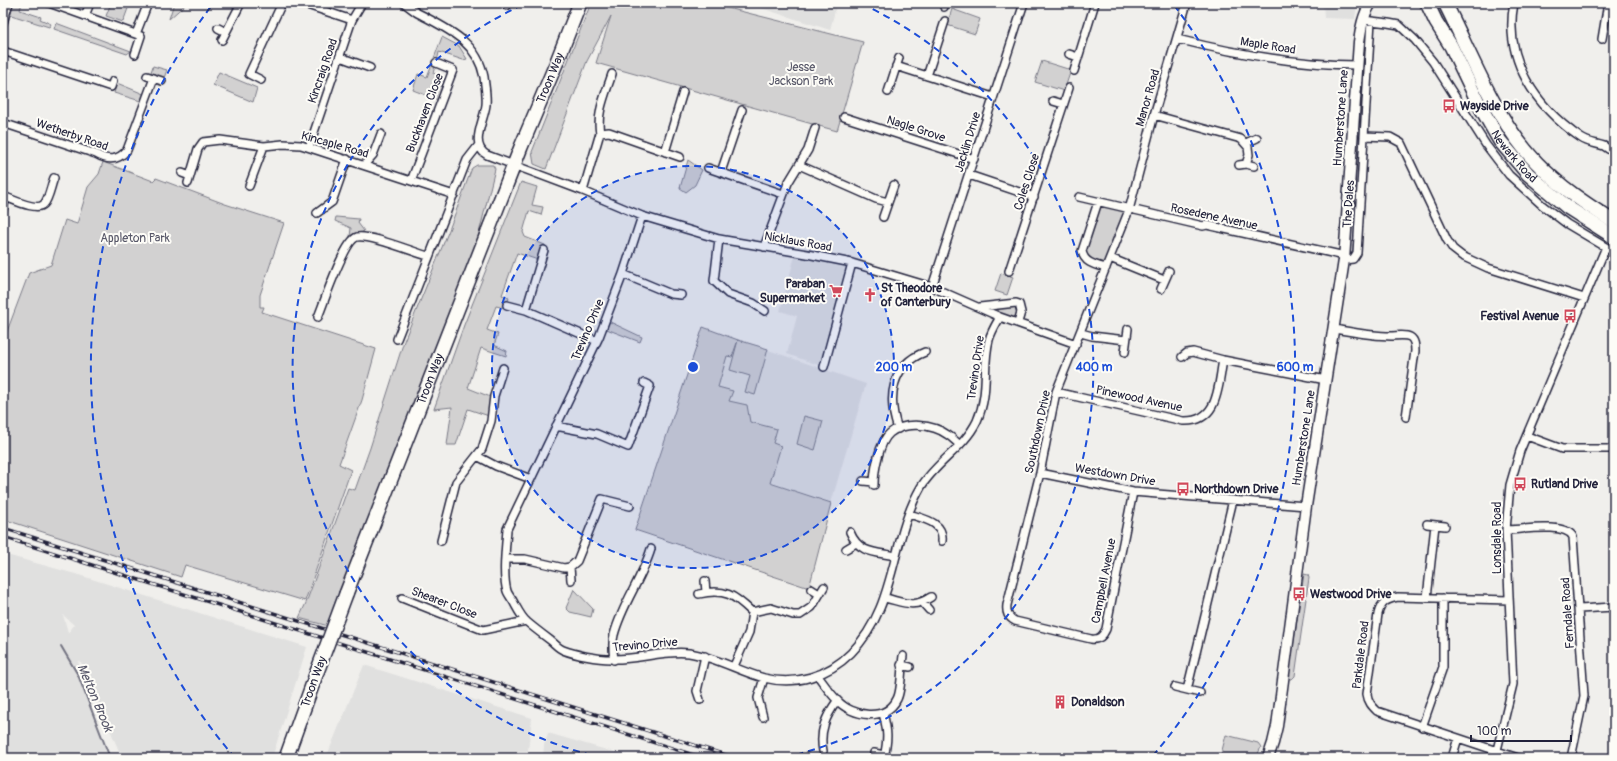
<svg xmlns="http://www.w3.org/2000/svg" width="1617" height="761" viewBox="0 0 1617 761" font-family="Pangolin,sans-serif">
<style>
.built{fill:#e0e0df;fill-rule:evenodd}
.green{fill:#d2d1d1;stroke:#7a7a86}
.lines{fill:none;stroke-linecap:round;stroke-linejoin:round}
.stream{stroke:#737381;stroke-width:2}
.street-casing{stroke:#22223b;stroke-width:10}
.secondary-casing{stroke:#22223b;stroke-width:13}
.highway-casing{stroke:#22223b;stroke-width:16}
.street{stroke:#fdfcf7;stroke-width:7}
.secondary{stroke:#fdfcf7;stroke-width:10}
.highway{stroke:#fdfcf7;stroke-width:13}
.rail-casing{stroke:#22223b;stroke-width:3.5}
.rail{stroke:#fdfcf7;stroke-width:2;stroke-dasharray:6;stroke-linecap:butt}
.highway-bridge-casing{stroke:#22223b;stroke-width:16;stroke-linecap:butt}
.highway-bridge{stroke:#fdfcf7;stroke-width:13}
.ring{fill:none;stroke:#1d4ed8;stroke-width:2;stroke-dasharray:7 5}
.labels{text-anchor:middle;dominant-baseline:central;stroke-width:4;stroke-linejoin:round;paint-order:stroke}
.street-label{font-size:12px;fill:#22223b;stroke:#fdfcf7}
.park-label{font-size:12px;fill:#575768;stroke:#fdfcf7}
.poi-label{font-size:12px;font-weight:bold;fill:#22223b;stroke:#fdfcf7;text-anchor:start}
.water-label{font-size:13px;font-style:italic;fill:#58586a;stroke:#fdfcf7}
.centre{fill:#1d4ed8;stroke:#fdfcf7;stroke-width:2}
.ring-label{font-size:12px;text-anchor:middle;font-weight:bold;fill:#1d4ed8;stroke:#fdfcf7;stroke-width:4;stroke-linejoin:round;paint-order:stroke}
</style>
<rect width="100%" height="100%" fill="#f0efec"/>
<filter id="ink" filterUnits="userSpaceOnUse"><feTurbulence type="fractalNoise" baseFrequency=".025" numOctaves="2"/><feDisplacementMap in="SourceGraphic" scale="8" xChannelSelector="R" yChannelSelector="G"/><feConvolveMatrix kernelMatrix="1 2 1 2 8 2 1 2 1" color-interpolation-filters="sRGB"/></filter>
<g filter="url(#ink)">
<path class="built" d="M745 3H837L830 30Z
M1323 3H1357L1355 19 1324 18Z
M796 252 852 263 824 367 787 354 797 316 780 311Z
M703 327 866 384 831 503 663 447Z
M3 554 79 575 307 647 272 758H122L81 662 78 661 108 758H3ZM63 615 74 625 69 632H68Z
M364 665 532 718 527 758H326Z
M548 733 634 758H543L544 745Z"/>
<path class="green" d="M11 3H22L20 10 41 17 40 19 51 24 49 27 8 14Z
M111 3H130L123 22 106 16Z
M174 3H187L169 19Z
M591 3H708L863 42 837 131 596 63 611 16 587 61 546 169 534 164 532 152Z
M952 9 980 19 975 34 947 25Z
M56 23 131 51 127 54 54 29Z
M442 37 459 46 467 59 463 60 439 52C438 60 435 65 433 73L448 80 441 101 413 90 418 74 427 77Z
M1042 61 1071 70 1064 91 1035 82Z
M153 66 167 70 164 78 151 72Z
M219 72 257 88 253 102 213 85Z
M117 83 146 95 144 102 114 93Z
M688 160 702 170 695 185 686 192 680 188Z
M103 162 153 181 156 178 225 204 284 223 260 295V307H264L262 312 376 349 362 400 339 464 351 470 305 601 185 565 181 577 3 519V334H6L29 273 51 265 65 220 77 224 88 187 99 174Z
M477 165H493L495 169 468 277 332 627 299 618 306 603 348 488 355 490 370 448 404 341 449 230 472 168Z
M521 182 537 187 532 205 543 207 541 215 529 211 523 232 525 237 545 245 541 261 517 253 502 295 509 298 505 308 496 306 487 330 498 334 494 345 507 351 506 356 481 348 468 388 493 398 492 417 468 409 456 445H447L452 407 434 409 464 325Z
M1098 202 1129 210 1106 268 1091 263 1082 246Z
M336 217 359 219 358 223 364 231 351 238 350 237 351 228 335 221Z
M1001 273 1013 277 1007 295 995 291Z
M1019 304 1018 322 980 307Z
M608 321 642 337 640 342 604 328Z
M703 327 738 340 732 357 727 356 718 387 733 391 729 401 747 405 750 422 777 429 773 443 781 446 770 483 831 503 809 588 635 530Z
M738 340 768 349 755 395 745 392 750 376 730 370Z
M804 416 823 421 815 450 797 444Z
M1304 574 1308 575 1309 578 1295 676 1292 679H1290L1289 674Z
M574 589 593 609 591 617 570 612 566 608Z
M1226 735 1258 743 1261 747 1256 758H1220Z"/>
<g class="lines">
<path class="stream" d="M61 646 78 675 110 758"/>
<g class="street-casing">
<path id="street" d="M49 3 141 36 135 54
M301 3 352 20
M404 3C408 6 412 9 416 12 445 28 477 40 484 77 485 86 487 96 486 105 484 121 469 145 487 155L583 191 642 216 719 239 807 254 852 263 932 287 1000 317 1076 344
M1514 3C1503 60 1536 107 1581 138 1588 143 1596 143 1604 146 1607 148 1611 151 1614 153
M507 6 508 3
M944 7 945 3
M85 16 90 3
M1363 20 1388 23 1399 25 1415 40 1433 62 1486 145 1509 175 1542 205 1567 224 1614 252
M3 23 9 3
M218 28 226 32
M136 34 148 3
M1177 39C1236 54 1296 65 1357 65
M1602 39 1608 3
M222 40 241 3
M3 51 111 87 113 81
M1069 54 1078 57
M340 57 370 68
M896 66 993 97
M1074 71 1095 3
M147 76 162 81
M927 76 945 21
M261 80 249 74 282 3
M888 92 899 58
M1053 101 1063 104
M1154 115 1241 139 1248 147 1249 155 1246 164
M844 117 974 159
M3 123 96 154C108 161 118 161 127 150L154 78
M600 133C596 113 606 93 612 74
M1364 136 1390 137 1401 143 1447 240 1453 249 1462 256 1488 268 1584 298
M1246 143 1257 138
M309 147 352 20 362 3
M665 152 683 92
M364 165 373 155 381 134
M799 165 876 199 888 202
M1239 165 1246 164 1254 166
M708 168 783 194
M721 172 742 110
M182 173 190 176
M969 175 1034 197
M411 181 453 70 436 63
M188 183 198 149 203 142 220 140 264 146 283 144 301 145 454 195
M249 186 264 146
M583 191 600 133 609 132 680 157
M3 196C12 199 37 212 44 204 49 199 51 185 54 178
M1079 197 1203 226 1207 225 1345 256
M1098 202 1082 251C1084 263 1095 265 1106 268
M3 209 6 197
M317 213 332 202 347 159
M642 216 623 274 599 337 507 529C506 546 502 575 507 591 508 594 511 598 513 601 517 608 521 617 527 622 534 628 542 634 550 640 554 643 558 648 563 650 576 655 597 659 611 659 638 660 663 650 689 653 716 657 738 671 764 678 796 686 828 676 851 653 897 607 890 540 921 487 936 462 964 448 977 421 990 391 982 368 989 340 991 332 996 324 1000 317
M883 217 894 185
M719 239 714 281 728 294 753 303 765 311
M764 247 788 183 808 150 815 128
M1110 258 1164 280
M1344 260 1353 259 1357 253 1371 21
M1009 271 1069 88
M623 274 671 294 681 295
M932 287 1024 3
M1161 289 1169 271
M507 305 526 310 597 341
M980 307 1016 303 1019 304 1021 312 1018 322
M526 310 544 250
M318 317C324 303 344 241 357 237 370 234 413 252 428 256
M1334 329C1352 332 1372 336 1391 336 1396 336 1405 334 1410 337 1415 340 1415 346 1415 351L1406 417
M1081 333 1092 336 1126 340
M397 339 467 160 478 146
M1125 352 1128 329
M1182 357 1187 353 1193 352 1223 360 1326 380
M824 367 852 263
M1056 392 1183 421C1219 423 1218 386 1223 360
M556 426 597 434 628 447 650 386 644 383
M898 429C887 398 891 365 925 352
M1527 436 1562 449H1614
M477 456 496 466 531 479
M1040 473 1133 492 1306 506
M863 481 874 482
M874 485C874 471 879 442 890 433 905 421 933 424 948 435 953 438 956 442 960 445
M1133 492 1106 629C1103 636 1099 640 1091 639L1015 621C1008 617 1006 613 1007 605L1040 473 1056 392 1129 210 1154 115 1187 3
M909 514C924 519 944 522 942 541
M1427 524 1445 526
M1506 530C1521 530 1566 522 1573 537L1584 696 1571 758
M850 532C859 554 876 552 896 556
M441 541 456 482 482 449 491 421 494 396 503 368
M846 549 856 543
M505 559H525L564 568 570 567 577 561 602 499 630 506
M570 567 571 580
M705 581 706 592
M811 589 819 594
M699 594C725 588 734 595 752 612L771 608 793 615H800L812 607 824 587
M402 598 483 630 526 621
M885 598C903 602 913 609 931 597
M1427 598 1435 525
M1509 600 1398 597C1387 599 1381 602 1378 614L1367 694C1368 702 1372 706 1377 711L1518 758
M923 603 929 610
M1579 609 1614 607
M614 660C613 652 612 642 614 635 622 604 642 579 651 549
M901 665 910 667
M734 666 749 632 752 612
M818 676C824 684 830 693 837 700 852 717 886 722 897 699 902 690 901 668 903 656
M1175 687 1200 693
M1187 690 1233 500
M700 700 697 691 705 656
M883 713C888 732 888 739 884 758
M763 717 758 698 764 678
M1422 727 1443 667V598
M1497 750 1513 684 1506 530 1510 485 1520 451 1606 247
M823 751C819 731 826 716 837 701
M874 753 884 755
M1452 758 1458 738"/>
</g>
<g class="secondary-casing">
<path id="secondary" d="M1608 3 1614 5
M1268 758 1273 743 1277 726 1306 506 1344 260 1359 42C1361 28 1363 15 1371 3"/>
</g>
<g class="highway-casing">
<g id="highway">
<path id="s1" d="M1427 3 1436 22 1451 46 1480 106 1500 141 1528 174 1567 207 1614 237"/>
<path d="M1445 3C1472 56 1495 120 1537 163 1560 187 1586 204 1614 222"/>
<path id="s2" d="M346 594 521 147 556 64 580 3"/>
<path d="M286 758 317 672"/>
</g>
</g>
<use href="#street" class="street"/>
<use href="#secondary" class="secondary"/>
<use href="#highway" class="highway"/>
<g class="rail-casing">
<path id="rail" d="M3 528 735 758
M3 537 703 758"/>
</g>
<use href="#rail" class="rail"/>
<g class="highway-bridge-casing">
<path id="highway-bridge" d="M317 672 346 594"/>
</g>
<use href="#highway-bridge" class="highway-bridge"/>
</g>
</g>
<circle cx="693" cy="367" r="201" fill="#1d4ed8" fill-opacity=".12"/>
<g class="ring">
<circle cx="693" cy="367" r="201"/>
<path d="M603 758A401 401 0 0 1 524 4M862 4A401 401 0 0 1 783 758"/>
<path d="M235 758A602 602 0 0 1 212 5M1174 5A602 602 0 0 1 1151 758"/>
</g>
<defs>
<g id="bus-bare" transform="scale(1.08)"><path d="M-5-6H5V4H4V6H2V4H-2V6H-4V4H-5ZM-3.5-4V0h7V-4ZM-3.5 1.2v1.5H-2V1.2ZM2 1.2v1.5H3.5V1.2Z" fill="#d1495b" stroke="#fdfcf7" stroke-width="2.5" paint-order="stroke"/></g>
<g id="supermarket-bare" transform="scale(1.08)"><path d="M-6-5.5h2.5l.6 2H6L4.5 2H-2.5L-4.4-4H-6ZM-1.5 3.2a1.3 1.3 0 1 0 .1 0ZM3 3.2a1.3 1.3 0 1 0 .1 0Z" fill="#d1495b" stroke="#fdfcf7" stroke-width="2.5" paint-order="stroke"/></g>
<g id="church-bare" transform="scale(1.08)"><path d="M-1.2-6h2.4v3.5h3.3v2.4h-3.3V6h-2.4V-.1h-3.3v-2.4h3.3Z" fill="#d1495b" stroke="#fdfcf7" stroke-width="2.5" paint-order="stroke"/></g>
<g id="building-bare" transform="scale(1.08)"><path d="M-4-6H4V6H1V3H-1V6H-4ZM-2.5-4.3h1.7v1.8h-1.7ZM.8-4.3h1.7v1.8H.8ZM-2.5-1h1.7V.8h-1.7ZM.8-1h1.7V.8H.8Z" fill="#d1495b" stroke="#fdfcf7" stroke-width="2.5" paint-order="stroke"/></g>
</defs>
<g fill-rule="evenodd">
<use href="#bus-bare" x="1449" y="106"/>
<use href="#supermarket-bare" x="836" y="291"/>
<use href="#church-bare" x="870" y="295"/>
<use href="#bus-bare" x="1570" y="316"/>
<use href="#bus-bare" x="1520" y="484"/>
<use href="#bus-bare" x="1183" y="489"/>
<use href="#bus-bare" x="1299" y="594"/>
<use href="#building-bare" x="1060" y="702"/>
</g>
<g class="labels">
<g class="street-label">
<text transform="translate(1268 46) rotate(9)">Maple Road</text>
<text transform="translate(323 71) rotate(-71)">Kincraig Road</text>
<text stroke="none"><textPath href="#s2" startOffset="555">Troon Way</textPath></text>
<text transform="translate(1148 98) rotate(-74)">Manor Road</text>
<text transform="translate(425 113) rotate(-69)">Buckhaven Close</text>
<text transform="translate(1341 118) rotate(-86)">Humberstone Lane</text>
<text transform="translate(916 129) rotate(18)">Nagle Grove</text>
<text transform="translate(72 135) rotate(19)">Wetherby Road</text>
<text transform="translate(968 142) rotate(-73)">Jacklin Drive</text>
<text transform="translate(335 145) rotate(16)">Kincaple Road</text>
<text stroke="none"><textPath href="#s1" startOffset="177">Newark Road</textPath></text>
<text transform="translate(1027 182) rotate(-72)">Coles Close</text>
<text transform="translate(1349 204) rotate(-86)">The Dales</text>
<text transform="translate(1214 217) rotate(12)">Rosedene Avenue</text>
<text transform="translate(798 242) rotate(10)">Nicklaus Road</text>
<text transform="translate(588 330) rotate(-67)">Trevino Drive</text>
<text transform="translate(976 368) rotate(-82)">Trevino Drive</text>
<text stroke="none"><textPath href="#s2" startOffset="231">Troon Way</textPath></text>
<text transform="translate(1139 399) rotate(12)">Pinewood Avenue</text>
<text transform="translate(1038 432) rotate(-78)">Southdown Drive</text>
<text transform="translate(1304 438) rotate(-81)">Humberstone Lane</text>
<text transform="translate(1115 475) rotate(10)">Westdown Drive</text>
<text transform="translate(1497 538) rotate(-90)">Lonsdale Road</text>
<text transform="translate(1104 581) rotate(-79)">Campbell Avenue</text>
<text transform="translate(444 603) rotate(21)">Shearer Close</text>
<text transform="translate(1568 613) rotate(-94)">Ferndale Road</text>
<text transform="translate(645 645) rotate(-5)">Trevino Drive</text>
<text transform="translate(1361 655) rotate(-83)">Parkdale Road</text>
<text transform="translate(314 682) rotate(-70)">Troon Way</text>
</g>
<g class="park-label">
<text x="801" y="67">Jesse<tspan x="801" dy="14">Jackson Park</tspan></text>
<text x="135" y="238">Appleton Park</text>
</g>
<g class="poi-label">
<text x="1460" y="106">Wayside Drive</text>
<text x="825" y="284" text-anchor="end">Paraban<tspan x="825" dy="14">Supermarket</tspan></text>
<text x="881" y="288">St Theodore<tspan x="881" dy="14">of Canterbury</tspan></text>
<text x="1559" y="316" text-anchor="end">Festival Avenue</text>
<text x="1531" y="484">Rutland Drive</text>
<text x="1194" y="489">Northdown Drive</text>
<text x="1310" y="594">Westwood Drive</text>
<text x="1071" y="702">Donaldson</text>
</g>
<g class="water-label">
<text transform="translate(95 698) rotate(67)">Melton Brook</text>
</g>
</g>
<circle cx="693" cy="367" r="6" class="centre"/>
<g class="ring-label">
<text x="894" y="371">200 m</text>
<text x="1094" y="371">400 m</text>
<text x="1295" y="371">600 m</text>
</g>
<rect width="1617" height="761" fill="none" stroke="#fdfcf7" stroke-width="16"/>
<rect x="8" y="8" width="1601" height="745" fill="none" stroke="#22223b" stroke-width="1.5" filter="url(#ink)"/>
<path d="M1471 735v6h100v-6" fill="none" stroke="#22223b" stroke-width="2"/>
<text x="1477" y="735" font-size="12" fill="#22223b" stroke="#fdfcf7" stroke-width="3" paint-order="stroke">100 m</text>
</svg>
